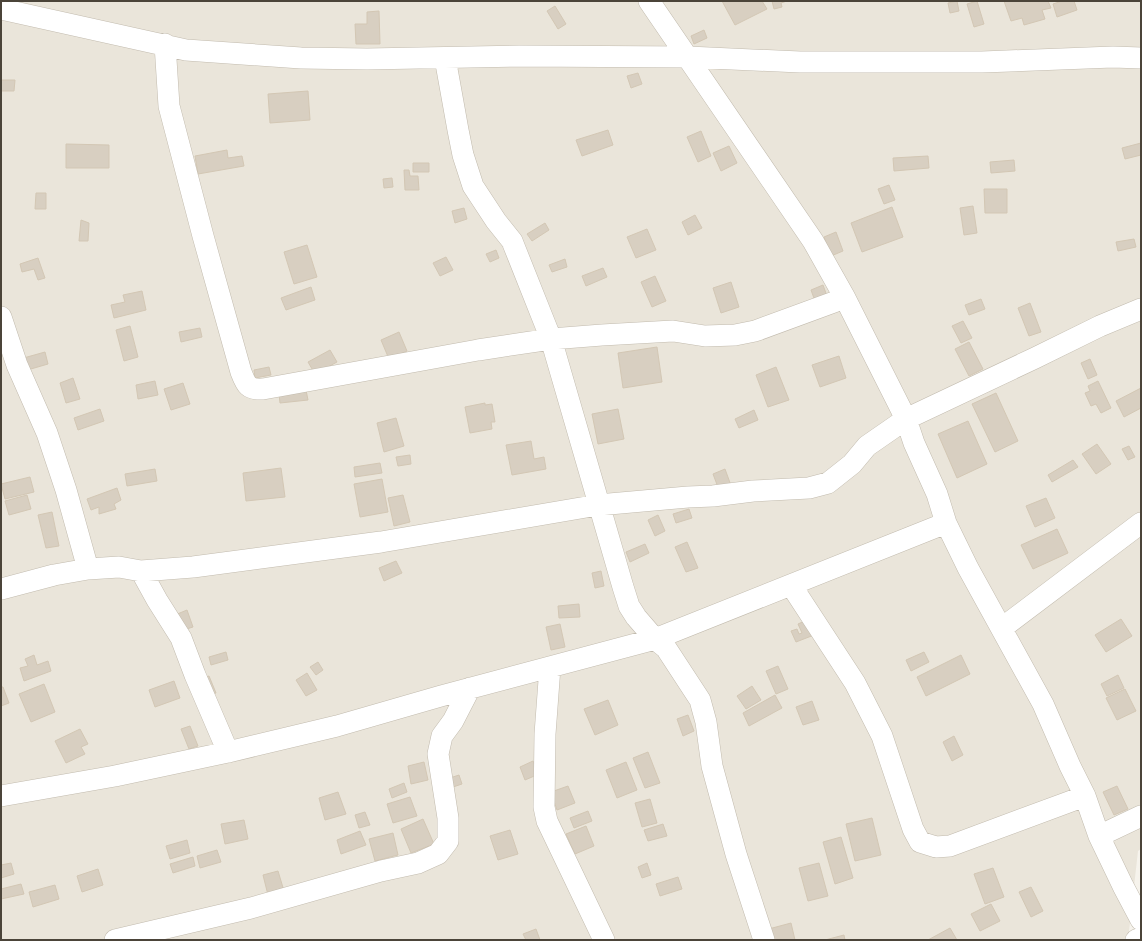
<svg xmlns="http://www.w3.org/2000/svg" width="1142" height="941" viewBox="0 0 1142 941" font-family="Manrope,sans-serif">
<style>
.residential{fill:#eae5da}
.building{fill:#d8cfc1;stroke:#d3c7b4}
.lines{fill:none;stroke-linecap:round;stroke-linejoin:round}
.minor-casing{stroke:#c2bbae;stroke-width:22}
.minor{stroke:#fff;stroke-width:21}
</style>
<rect width="100%" height="100%" fill="#f6f3ec"/>
<path class="residential" d="M1 1H1141V849L1138 851 1128 940H1Z"/>
<path class="building" d="M722 1H762L767 9 735 25Z
M772 1H787L781 3 782 7 774 9Z
M957 1 959 11 950 13 948 3Z
M977 1 984 24 974 27 967 4Z
M1004 1H1048L1051 8 1042 10 1045 19 1024 25 1022 18 1011 21Z
M1062 1H1074L1077 10 1057 17 1053 4Z
M555 6 566 24 558 29 547 11Z
M379 11 380 44H356L355 24H367V12Z
M704 30 707 38 694 44 691 36Z
M638 73 642 84 631 88 627 76Z
M1 80H15L14 91H1Z
M308 91 310 120 270 123 268 94Z
M608 130 613 145 582 156 576 140Z
M701 131 711 156 698 162 687 137Z
M1141 143V155L1125 159 1122 148Z
M66 144 109 145V168H66Z
M729 146 737 163 721 171 713 153Z
M227 150 228 158 242 156 244 166 198 174 195 156Z
M928 156 929 168 894 171 893 158Z
M1014 160 1015 171 991 173 990 162Z
M413 163H429V172H413Z
M404 170H409L410 176H418L419 190H405Z
M392 178 393 187 384 188 383 179Z
M889 185 895 200 884 204 878 189Z
M984 189H1007V213H985Z
M36 193H46V209H35Z
M973 206 977 233 964 235 960 208Z
M892 207 903 237 862 252 851 223Z
M464 208 467 219 455 223 452 211Z
M695 215 702 228 688 235 682 222Z
M81 220 89 223 88 241H79Z
M545 223 549 230 532 241 527 234Z
M647 229 656 250 636 258 627 237Z
M836 232 843 251 831 256 824 237Z
M1134 239 1136 247 1118 251 1116 242Z
M307 245 317 277 294 284 284 252Z
M496 250 499 258 490 262 486 254Z
M446 257 453 270 440 276 433 263Z
M38 258 45 278 38 280 34 269 22 272 20 264Z
M565 259 567 267 552 272 549 265Z
M603 268 607 277 586 286 582 276Z
M655 276 666 301 652 307 641 282Z
M731 282 739 307 721 313 713 288Z
M823 285 827 296 815 301 811 290Z
M311 287 315 300 286 310 281 298Z
M142 291 146 310 114 318 111 305 125 302 123 295Z
M981 299 985 309 969 315 965 305Z
M1030 303 1041 332 1029 336 1018 308Z
M963 321 972 338 961 343 952 326Z
M130 326 138 357 124 361 116 330Z
M200 328 202 337 181 342 179 332Z
M399 332 407 351 389 359 381 340Z
M969 342 983 369 969 376 955 349Z
M657 347 662 382 623 388 618 353Z
M330 350 337 362 315 374 308 362Z
M45 352 48 364 24 371 20 359Z
M839 356 846 378 820 387 812 365Z
M1090 359 1097 375 1088 379 1081 363Z
M269 367 271 375 255 378 254 370Z
M776 367 789 400 768 407 756 375Z
M73 378 80 399 66 403 60 383Z
M155 381 158 395 138 399 136 385Z
M1098 381 1111 408 1101 413 1096 404 1091 406 1085 393 1090 391 1088 386Z
M183 383 190 404 171 410 164 389Z
M1141 388V408L1124 417 1116 401Z
M306 390 308 400 280 403 279 394Z
M996 393 1018 441 995 452 972 404Z
M485 403V405L492 404 495 422H491L492 429 470 433 465 407Z
M100 409 104 421 78 430 74 418Z
M618 409 624 439 598 444 592 414Z
M754 410 758 420 739 428 735 419Z
M396 418 404 446 384 452 377 423Z
M968 421 987 464 957 478 938 434Z
M531 441 534 459 544 457 546 469 512 475 506 445Z
M1097 444 1111 464 1096 474 1082 454Z
M1129 446 1135 457 1128 460 1122 449Z
M410 455 411 464 398 466 396 457Z
M1073 460 1078 467 1052 482 1048 475Z
M380 463 382 473 355 477 354 467Z
M281 468 285 497 246 501 243 473Z
M155 469 157 481 127 486 125 474Z
M725 469 733 491 721 495 713 474Z
M30 477 34 492 5 499 1 484Z
M382 479 388 512 360 517 354 484Z
M117 488 121 500 114 504 116 509 99 514V507L91 510 87 499Z
M27 495 31 509 9 515 5 501Z
M403 495 410 522 394 526 388 498Z
M1046 498 1055 518 1035 527 1026 506Z
M689 509 692 518 676 523 673 514Z
M52 512 59 546 46 548 38 515Z
M658 515 665 531 655 536 648 520Z
M1057 529 1068 553 1033 569 1021 545Z
M687 542 698 568 686 572 675 547Z
M645 544 649 553 630 562 626 552Z
M396 561 402 573 384 581 379 568Z
M601 571 604 586 595 588 592 573Z
M579 604 580 617 559 618 558 606Z
M187 610 193 627 180 631 175 615Z
M1121 619 1132 636 1106 652 1095 635Z
M807 620 814 635 796 642 791 631 797 629 799 634 802 633 798 624Z
M560 624 565 647 551 650 546 627Z
M226 652 228 660 211 665 209 657Z
M924 652 929 662 911 671 906 660Z
M34 655 37 665 48 661 51 671 24 681 20 668 28 666 25 659Z
M961 655 970 674 926 696 917 677Z
M318 662 323 670 316 675 310 667Z
M778 666 788 689 776 694 766 671Z
M307 673 317 690 306 696 296 680Z
M1118 675 1124 688 1107 696 1101 684Z
M209 676 216 693 206 697 199 679Z
M174 681 180 698 155 707 149 690Z
M44 684 55 712 31 722 19 694Z
M752 686 761 700 746 709 737 696Z
M1 687H3L9 703 1 706Z
M1125 689 1136 711 1117 720 1106 698Z
M775 695 782 708 749 726 743 713Z
M608 700 618 725 595 735 584 709Z
M812 701 819 720 803 725 796 707Z
M688 715 694 731 683 736 677 719Z
M190 726 198 746 189 749 181 729Z
M80 729 88 744 81 747 85 754 66 763 55 741Z
M954 736 963 755 952 761 943 742Z
M648 752 660 783 645 788 633 758Z
M533 761 539 774 525 780 520 767Z
M424 762 428 780 411 784 408 766Z
M626 762 637 790 617 798 606 770Z
M459 775 462 784 447 789 444 780Z
M404 783 407 792 392 798 389 789Z
M568 786 575 803 557 810 551 792Z
M1117 786 1128 809 1114 815 1103 792Z
M338 792 346 814 325 820 319 798Z
M410 797 417 816 393 823 387 804Z
M650 799 657 823 642 827 635 803Z
M588 811 592 821 574 828 570 818Z
M365 812 370 825 359 828 355 815Z
M872 818 881 855 855 861 846 824Z
M423 819 434 844 411 853 401 829Z
M244 820 248 839 225 844 221 824Z
M663 824 667 836 648 841 644 830Z
M586 826 594 846 575 854 566 834Z
M510 830 518 854 498 860 490 836Z
M360 831 366 845 341 854 337 840Z
M393 833 398 855 375 861 369 839Z
M841 837 853 878 835 884 823 842Z
M187 840 190 853 170 859 166 846Z
M217 850 221 862 200 868 197 856Z
M193 857 195 866 173 873 170 864Z
M11 863 14 874 1 878V865Z
M647 863 651 875 642 878 638 867Z
M819 863 828 896 808 901 799 868Z
M993 868 1004 897 985 904 974 874Z
M98 869 103 885 82 892 77 876Z
M278 871 284 891 268 895 263 875Z
M678 877 682 889 660 896 656 884Z
M21 884 24 894 1 899V889Z
M55 885 59 899 33 907 29 892Z
M1031 887 1043 911 1031 917 1019 892Z
M991 904 1000 921 980 931 971 914Z
M791 923 795 940H768L765 930Z
M950 928 957 940H928Z
M536 929 540 940H526L523 934Z
M844 935 845 940H825Z"/>
<g class="lines">
<g class="minor-casing">
<path id="minor" d="M649 1 813 241 845 298 906 419 914 443 937 494 946 523 968 568 1043 704 1070 766 1085 796 1099 836 1123 886 1141 920
M1 9 186 50 301 58 367 59 519 56 688 57 800 62H982L1113 57 1141 58
M165 44 169 106 203 236 241 372C246 385 248 390 263 389L478 350 551 339 602 335 673 331 705 336 735 335 755 331 845 298
M445 58 458 130 463 155 473 186 496 221 512 241 551 339 623 587 629 606 636 617 655 639 666 648 700 700 706 722 712 766 736 854 764 940
M1 317 17 365 47 433 66 490 88 569
M141 571 157 600 181 638 195 675 228 752
M791 585 855 683 882 736 913 829 920 842 936 847 950 846 1085 796
M1 589 54 575 88 569 119 567 141 571 193 567 381 542 598 505 688 497 713 496 753 491 809 488 828 483 852 464 867 446 906 419 1035 358 1100 326 1141 309
M1002 628 1141 523
M550 667 545 734 544 807 547 821 604 940
M1 796 115 776 228 752 337 726 441 696 655 639 946 523
M1099 836 1141 816
M115 940 251 908 381 871 418 863 438 854 448 841V818L438 754 442 736 453 721 470 688
M1136 940 1141 938"/>
</g>
<use href="#minor" class="minor"/>
</g>
<rect width="1142" height="941" fill="none" stroke="#4b4439" stroke-width="4"/>
</svg>
